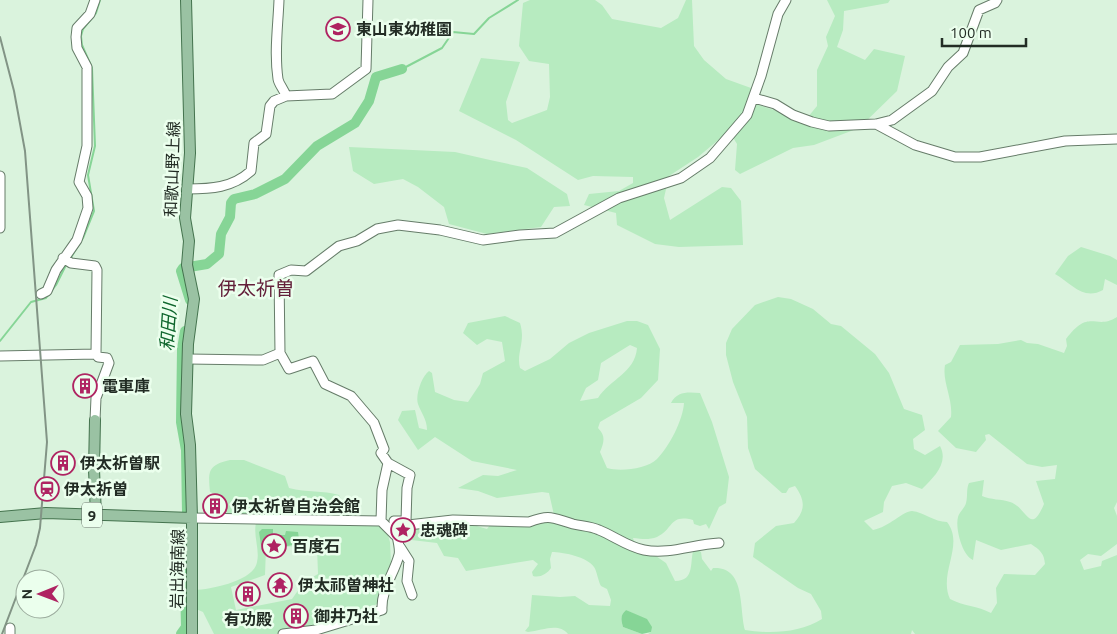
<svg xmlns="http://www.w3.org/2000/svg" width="1117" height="634" viewBox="0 0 1117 634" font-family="Ubuntu,'Noto Sans JP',sans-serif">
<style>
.green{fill:#b7ebc0;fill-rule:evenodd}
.water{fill:#86d596}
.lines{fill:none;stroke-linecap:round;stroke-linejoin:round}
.stream{stroke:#86d596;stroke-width:2}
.river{stroke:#86d596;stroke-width:10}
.minor-casing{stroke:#667c69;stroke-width:11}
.major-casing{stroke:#44734e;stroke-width:12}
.minor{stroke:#fff;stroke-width:9}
.major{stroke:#9ac2a3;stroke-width:10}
.rail{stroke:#829485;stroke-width:2}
.labels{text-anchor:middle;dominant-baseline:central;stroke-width:5;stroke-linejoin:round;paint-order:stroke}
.shield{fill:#ebffed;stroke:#5e6b60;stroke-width:1}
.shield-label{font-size:15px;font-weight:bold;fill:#222c24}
.poi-label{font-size:16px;font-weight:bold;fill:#222c24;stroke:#ebffed;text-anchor:start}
.street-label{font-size:16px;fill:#222c24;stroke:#ebffed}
.water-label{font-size:18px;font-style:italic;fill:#0e662d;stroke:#ebffed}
.quarter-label{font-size:19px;fill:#63203a;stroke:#ebffed}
</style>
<rect width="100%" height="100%" fill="#daf3dd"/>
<path class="green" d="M530 0H595L602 5 612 19 661 28 678 18 686 0H692L694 46 704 60 726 79 751 88 755 104 774 110 803 123 817 106V70L828 46 826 37 835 16 827 0H890L888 3 844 11 843 30 837 47 865 60 874 49 905 56 897 91 859 128 814 145 793 148 740 174 735 170 737 144 729 131 698 157 669 176 664 198 670 220 722 187 731 188 741 201 743 245 679 247 655 244 617 225 616 213 584 205 589 194 619 191 633 183V177L593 176 578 180 516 140 459 111 481 58 520 62 506 102 508 120 512 123 547 110 550 97 549 64 529 61 519 46 523 3Z
M349 147 455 152 490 160 527 168 567 194 570 206 554 207 541 227 487 234 449 224 444 207 418 187 403 179 374 184 353 171Z
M1081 247 1110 256 1117 260V285L1105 279 1103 290C1083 301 1071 283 1055 274L1068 256Z
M778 297 791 299 813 309 831 324 841 326 875 354 889 373 904 409 922 415 925 430 913 439 914 449 925 455 940 446C949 463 934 477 922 489L906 483 892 486 884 502 883 512 864 521 873 530C889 527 903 511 912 511 924 512 934 522 947 522 965 545 938 573 950 599 963 606 978 606 991 613L997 603 996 588 1004 574 1035 575 1045 564C1044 553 1040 550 1031 544L1001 550 976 540 973 560C962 555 955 528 958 517 959 512 965 508 966 503 968 496 966 489 969 483L984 480 982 496C991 500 1001 499 1010 502 1027 507 1030 537 1044 504L1036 481 1055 479 1057 465 1042 467 1027 464 989 434 985 435 986 440 976 452 956 448 938 431 951 417C953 398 942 382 945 365L951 362 960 345 998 344 1021 340 1027 343 1038 344 1064 353 1067 346 1066 339C1090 307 1095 331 1117 317V310V502L1114 508 1117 516V544L1101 556 1088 554 1080 560 1084 570 1101 566 1102 561 1117 555V634H915L912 630 911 634H648L651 632 636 615 626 610C620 615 621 620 623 627L642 634H568C558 622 542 631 528 632L525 631 529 626 532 595 560 597 575 596 589 605 610 606 611 600 607 589 601 586C598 581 597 571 594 567 588 557 562 552 552 552L550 559 551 568C547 574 540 578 533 576L532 572 538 564 533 560 466 571 458 558 444 556 437 543 403 539 399 531 403 525 435 520 445 525 470 524 487 529 490 525 554 515 549 493 542 492 497 498 478 491 458 488 483 475 498 476 517 470 472 461 435 437 418 450 398 420 402 411 415 410 419 428 427 430C427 419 421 413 418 404 415 395 422 376 429 371L432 373 435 392 454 400 468 402 480 384 483 373 505 361 502 342 487 339 477 345 463 333 468 323 505 316 520 323C526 342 516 353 520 368L525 371 550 359 569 343 589 333 627 321H637L648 325 660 349 658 380 641 398 600 422 598 428C606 436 604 442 600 452L607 468C620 472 647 469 657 459 669 447 683 420 684 403H671C677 391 688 392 700 393L712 422 729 477 726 503 719 507 709 529 706 524 700 526 694 524 693 520C669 514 674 529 657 537 649 540 642 539 633 538L634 541 666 563 675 581C696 581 689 561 694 548L701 552 702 559 711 571 713 568C746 566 739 608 745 630 770 634 800 633 822 619L821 611 811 594 798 588 753 557 755 543 776 526 794 523C806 510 805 500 795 486L789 488 786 493H782L755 469 748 448 747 417 733 382 726 355V343L732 329 755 305ZM630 345 637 348C635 373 610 379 598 398L580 401 586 388 598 380 601 363Z
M230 460H244L285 476 289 488C307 493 323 490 339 495L341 499 339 518 227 515 225 498 210 492C208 471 208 465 230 460Z
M256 523 385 525 390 542 391 564 381 586 378 603 375 605 362 608 350 617 323 625 282 631 277 634H214L203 612 196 609 195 590C211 589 254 581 257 562 260 550 253 535 256 523ZM315 545 317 547 318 574 304 582 292 599 236 610 231 587 265 575 266 548Z"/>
<path class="water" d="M262 529H273V535H285L286 531 298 532 299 539C296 545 291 546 284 546L283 541 261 545 259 532Z
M626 610 647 619 652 627 651 632 642 634 623 627C621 620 620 615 626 610Z"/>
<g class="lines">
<path class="stream" d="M402 69 442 48 453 32 474 34 489 18 518 0
M70 259 83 238 94 211 88 175 95 146 92 68 82 45 81 36 83 29 96 13 100 0
M0 341 31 302 46 298 56 285 67 263"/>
<path class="river" d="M190 300 181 271 183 268 207 264 219 254 221 234 230 217 231 203 234 199 255 194 285 179 317 146 355 123 369 101 376 77 402 69
M185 331 182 349 181 422 186 450 187 513
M181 634 186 627 185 585 188 535"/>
<g class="minor-casing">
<path id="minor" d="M279 0C278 26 274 53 278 79 279 85 284 89 286 96
M754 98 775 104 793 115 812 122 829 126 876 124 892 120 932 91 948 67 963 53 979 10 995 3 997 0
M876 124 915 145 955 157H980L1065 141 1117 139
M0 176V228
M187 189C211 189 232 188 251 171L254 143 266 134 270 106 274 101 286 96 332 94 366 69 368 0
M63 258 71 263 95 266 97 270 96 354
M41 294 47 291 56 270 77 240 88 208 87 196 79 182 87 146V67L77 48 76 37 77 28 90 14 95 0
M0 356 96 354 98 357 107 358 109 363 96 398 95 420
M188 359 263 360 280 353
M388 463 410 475 407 488 406 521
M192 518 381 521 395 535
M381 521 382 490 388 463 381 453 384 449 374 423 351 396 325 384 313 361 289 369 280 353 279 275 291 270 306 271 339 246 357 241 377 229 398 225 440 230 483 240 520 235 555 233 619 198 681 178 710 158 747 115 761 76 778 14 786 0
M400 547 409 561 407 581 412 595
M10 634V628
M283 634 316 630 382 610C381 589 394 574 399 555 401 547 395 531 394 521H406L408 525 453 520 529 522C551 514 552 518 573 524 581 526 590 526 599 530 614 536 628 547 644 550 669 555 694 544 719 543"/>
</g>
<g class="major-casing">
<path id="major" d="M186 0 190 153 185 218 189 241 187 265 194 299 188 344 186 414 190 445 192 518V634
M95 420 94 470 96 515
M0 517 46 513 192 518"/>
</g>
<use href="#minor" class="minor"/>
<use href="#major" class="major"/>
<path class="rail" d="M0 37 14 91 25 151 47 442 40 528 36 545 2 634"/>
</g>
<defs>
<g id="school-ring" transform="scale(1.25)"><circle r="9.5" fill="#ebffed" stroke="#af2462" stroke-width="1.5"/><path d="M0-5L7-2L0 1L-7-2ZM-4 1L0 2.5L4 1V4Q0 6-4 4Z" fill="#af2462"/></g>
<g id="building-ring" transform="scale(1.25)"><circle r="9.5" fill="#ebffed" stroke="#af2462" stroke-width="1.5"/><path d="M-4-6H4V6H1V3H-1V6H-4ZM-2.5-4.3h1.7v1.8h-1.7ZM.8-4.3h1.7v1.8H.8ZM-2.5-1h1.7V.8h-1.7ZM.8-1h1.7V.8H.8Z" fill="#af2462"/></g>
<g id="station-ring" transform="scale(1.25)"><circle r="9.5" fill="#ebffed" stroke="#af2462" stroke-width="1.5"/><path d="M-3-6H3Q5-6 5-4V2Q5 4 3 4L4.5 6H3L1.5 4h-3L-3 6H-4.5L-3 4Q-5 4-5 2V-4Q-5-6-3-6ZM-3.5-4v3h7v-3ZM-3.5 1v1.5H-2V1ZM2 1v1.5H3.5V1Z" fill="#af2462"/></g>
<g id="sight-ring" transform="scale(1.25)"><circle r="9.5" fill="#ebffed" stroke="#af2462" stroke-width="1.5"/><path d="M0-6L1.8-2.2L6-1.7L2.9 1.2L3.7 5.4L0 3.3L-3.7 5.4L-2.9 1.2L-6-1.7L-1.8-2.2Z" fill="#af2462"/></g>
<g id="temple-ring" transform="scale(1.25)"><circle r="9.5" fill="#ebffed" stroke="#af2462" stroke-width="1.5"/><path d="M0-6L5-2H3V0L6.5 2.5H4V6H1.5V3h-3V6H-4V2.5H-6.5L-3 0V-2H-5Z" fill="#af2462"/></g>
</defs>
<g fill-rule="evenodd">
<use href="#school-ring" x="338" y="29"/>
<use href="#building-ring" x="85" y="386"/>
<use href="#building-ring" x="63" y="463"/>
<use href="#station-ring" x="47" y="489"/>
<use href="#building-ring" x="215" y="506"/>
<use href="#sight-ring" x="403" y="530"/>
<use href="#sight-ring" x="274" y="546"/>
<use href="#temple-ring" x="280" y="585"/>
<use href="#building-ring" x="248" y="594"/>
<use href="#building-ring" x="296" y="616"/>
</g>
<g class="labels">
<rect class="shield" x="82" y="502.5" width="20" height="25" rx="4"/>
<g class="shield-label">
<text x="92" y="515">9</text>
</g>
<g class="poi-label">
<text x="356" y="29">東山東幼稚園</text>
<text x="102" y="386">電車庫</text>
<text x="80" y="463">伊太祈曽駅</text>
<text x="64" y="489">伊太祈曽</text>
<text x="232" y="506">伊太祈曽自治会館</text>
<text x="420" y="530">忠魂碑</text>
<text x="292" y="546">百度石</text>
<text x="298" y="585">伊太祁曽神社</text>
<text x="314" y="616">御井乃社</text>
<text x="248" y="619" text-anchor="middle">有功殿</text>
</g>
<g class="street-label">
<text transform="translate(172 169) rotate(-88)">和歌山野上線</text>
<text transform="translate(177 569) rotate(-89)">岩出海南線</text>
</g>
<g class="water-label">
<text transform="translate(168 324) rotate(-86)">和田川</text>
</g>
<g class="quarter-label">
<text x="256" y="288">伊太祈曽</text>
</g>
</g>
<g transform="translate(40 594) rotate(269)"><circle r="24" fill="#ebffed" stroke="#9bab9d"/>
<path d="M0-4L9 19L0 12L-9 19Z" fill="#af2462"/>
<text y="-8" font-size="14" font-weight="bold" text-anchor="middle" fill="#222c24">N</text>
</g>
<path d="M942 38v8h84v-8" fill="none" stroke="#222c24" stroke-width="2.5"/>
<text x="950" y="38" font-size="15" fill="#222c24" stroke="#ebffed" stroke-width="4" paint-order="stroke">100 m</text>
</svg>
